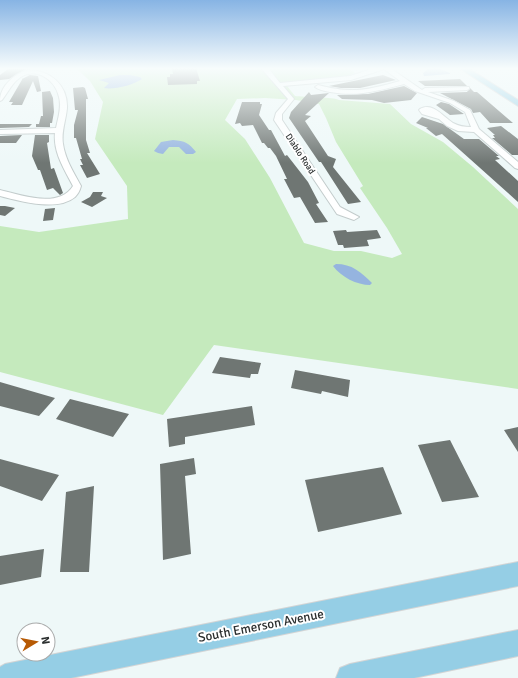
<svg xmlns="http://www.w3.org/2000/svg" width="518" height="678" viewBox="0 0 518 678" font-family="Signika,sans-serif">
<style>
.green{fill:#c5eabd;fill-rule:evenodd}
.water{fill:#95b4df}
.building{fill:#6f7673}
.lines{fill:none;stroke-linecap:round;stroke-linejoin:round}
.minor-casing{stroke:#c3cccc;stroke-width:2}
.major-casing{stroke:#d4d5d5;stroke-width:2}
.minor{fill:#fff;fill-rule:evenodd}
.major{fill:#95cee5;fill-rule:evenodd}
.labels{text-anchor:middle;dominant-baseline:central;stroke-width:4;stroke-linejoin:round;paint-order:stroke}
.far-street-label{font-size:9px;fill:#2a2e2e;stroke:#fff}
.near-street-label{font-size:13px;fill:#2a2e2e;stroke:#fff}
</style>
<rect width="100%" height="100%" fill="#eef8f8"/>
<path class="green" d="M76 68H348L355 73 345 77 287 83V86L295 96C304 97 334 97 339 100L390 104 411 124 443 142 473 167 518 209V389L214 345 163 415 0 372V226L39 232 128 219 127 186 95 139 103 102 90 81ZM265 98 296 100 319 104 326 118 336 142 363 186 360 188 387 228 402 254 392 258 361 251H334L304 243 270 178 245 139 225 120 237 99Z"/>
<path class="water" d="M426 68H438L450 73V74L424 76 423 73 427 70Z
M120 75H130L140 77 142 79C134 85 113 90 104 88L109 83 99 80Z
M173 140C185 141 189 143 196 152L193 154H186L179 147H169L163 154 158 153 154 151 161 142Z
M336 264C352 264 361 272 372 283L370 285C357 285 341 277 333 266Z"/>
<path class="building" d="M172 68H196L200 81H197V84L168 85 167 77H170V74H173Z
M8 69H26L9 79 0 80V75Z
M30 75 38 76 41 91 37 92 33 81 22 105H11L13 102H9L23 78 22 79Z
M383 75 396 80 360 88H341L329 86Z
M460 79 467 86H425L418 81Z
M404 86 417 93 411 100 384 103 372 100 342 99 337 95 368 94Z
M83 87 85 88 88 99H86V140L90 153H87L100 174 87 178 80 165H83L80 159H82L76 138H74V125L78 110H75L73 88Z
M470 88 474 92H477L513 123H490L480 112 473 113 471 109 440 93 467 92Z
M50 91 53 98 54 112 52 123H50V127H36V124H39L41 116H43L42 92Z
M309 92 311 95 329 93 305 115 311 116 305 121 328 156 336 159 333 167 361 202 348 204 321 162H319L289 118 291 112Z
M242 102H260V104H262L259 115 269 130H271L285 156 287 155 308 182 319 203 316 204 328 222 315 223 300 197 294 198 284 179H287L276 156 270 148H268L264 143H262L253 125 242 126 240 123 235 124Z
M441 102 449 104 464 114 450 115 436 105Z
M422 117 443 124 464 139H479L499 156H496L500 159 495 160 518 181V202L442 134 436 136 426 128H428L416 123Z
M0 124H32L29 127 0 128Z
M501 126 518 139V155H512L492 138H495L493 135H495L487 128Z
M0 135V136L22 135 16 143H0Z
M35 135H49V142L47 143 51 169 54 168 63 193 60 195 53 188 47 190 40 170H38L32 156Z
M93 192H103L101 196 107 198 92 207 81 202 90 197Z
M0 206H5L15 208 5 216 0 215Z
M55 208 53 220 43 221 45 209Z
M346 230 347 232 377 230 381 238 367 240 369 246 344 248 343 245H338L333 231Z
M220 357 261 363 258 374H251L250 378 212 373Z
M295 370 350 380 348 397 322 391 321 394 291 388Z
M0 382 55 398 39 416 0 406Z
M70 399 129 414 113 437 56 419Z
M252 406 255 425 185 437V444L169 447 167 419Z
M518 427V452L504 430Z
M450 440 479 497 442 502 418 445Z
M194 458 196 474 185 476 191 554 163 560 160 464Z
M0 459 59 475 42 501 0 486Z
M383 467 402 514 318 532 305 480Z
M94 486 89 572H60L66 492Z
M44 549 41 577 0 585V556Z"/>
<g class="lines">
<g class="minor-casing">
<path id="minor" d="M261 68H268L280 83 350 76 375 68H390L422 90 425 88 469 87V89L467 90 428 92 454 101 470 110 479 129 518 162V169L515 168 474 132 458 131 447 126 439 119 422 114 419 110 420 109C433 102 442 116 453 123 459 126 464 127 471 127L465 112 450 103 415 91 404 84C377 91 358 97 330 92 325 91 319 90 315 87L318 85C352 94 368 90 400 81L384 69 351 80 283 86 294 99 282 114V120L340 207 359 217 354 220 337 214 274 120 276 113 288 99Z
M514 68H518V71Z
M28 70C50 70 68 85 67 108 66 120 61 132 63 144 65 159 74 173 81 186 80 190 78 194 75 197 57 212 20 201 0 196V190C21 195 59 209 73 186 64 169 53 152 55 133L0 134V130L56 128C58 118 62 107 59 97 55 78 33 65 17 80 11 85 7 94 2 100L0 101C0 86 14 74 28 70Z"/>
</g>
<g class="major-casing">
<path id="major" d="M459 68H468L518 100V106Z
M518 562V586L71 678H0V667L5 664Z
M518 630V656L414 678H336L340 668 350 664Z"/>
</g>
<use href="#minor" class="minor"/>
<use href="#major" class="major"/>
</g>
<linearGradient id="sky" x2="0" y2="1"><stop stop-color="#87b4e4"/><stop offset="0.42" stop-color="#f7fcfc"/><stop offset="1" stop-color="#f7fcfc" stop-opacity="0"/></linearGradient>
<rect width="518" height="163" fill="url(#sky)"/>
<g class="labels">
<g class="far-street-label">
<text transform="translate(300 154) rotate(57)">Diablo Road</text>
</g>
<g class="near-street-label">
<text transform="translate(261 626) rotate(-11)">South Emerson Avenue</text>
</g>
</g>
<g transform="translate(36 642) rotate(80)"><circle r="19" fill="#ffffff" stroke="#aaabab"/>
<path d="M0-3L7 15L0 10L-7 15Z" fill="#b75a04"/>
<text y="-6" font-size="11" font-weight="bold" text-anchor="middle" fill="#2a2e2e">N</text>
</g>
</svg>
